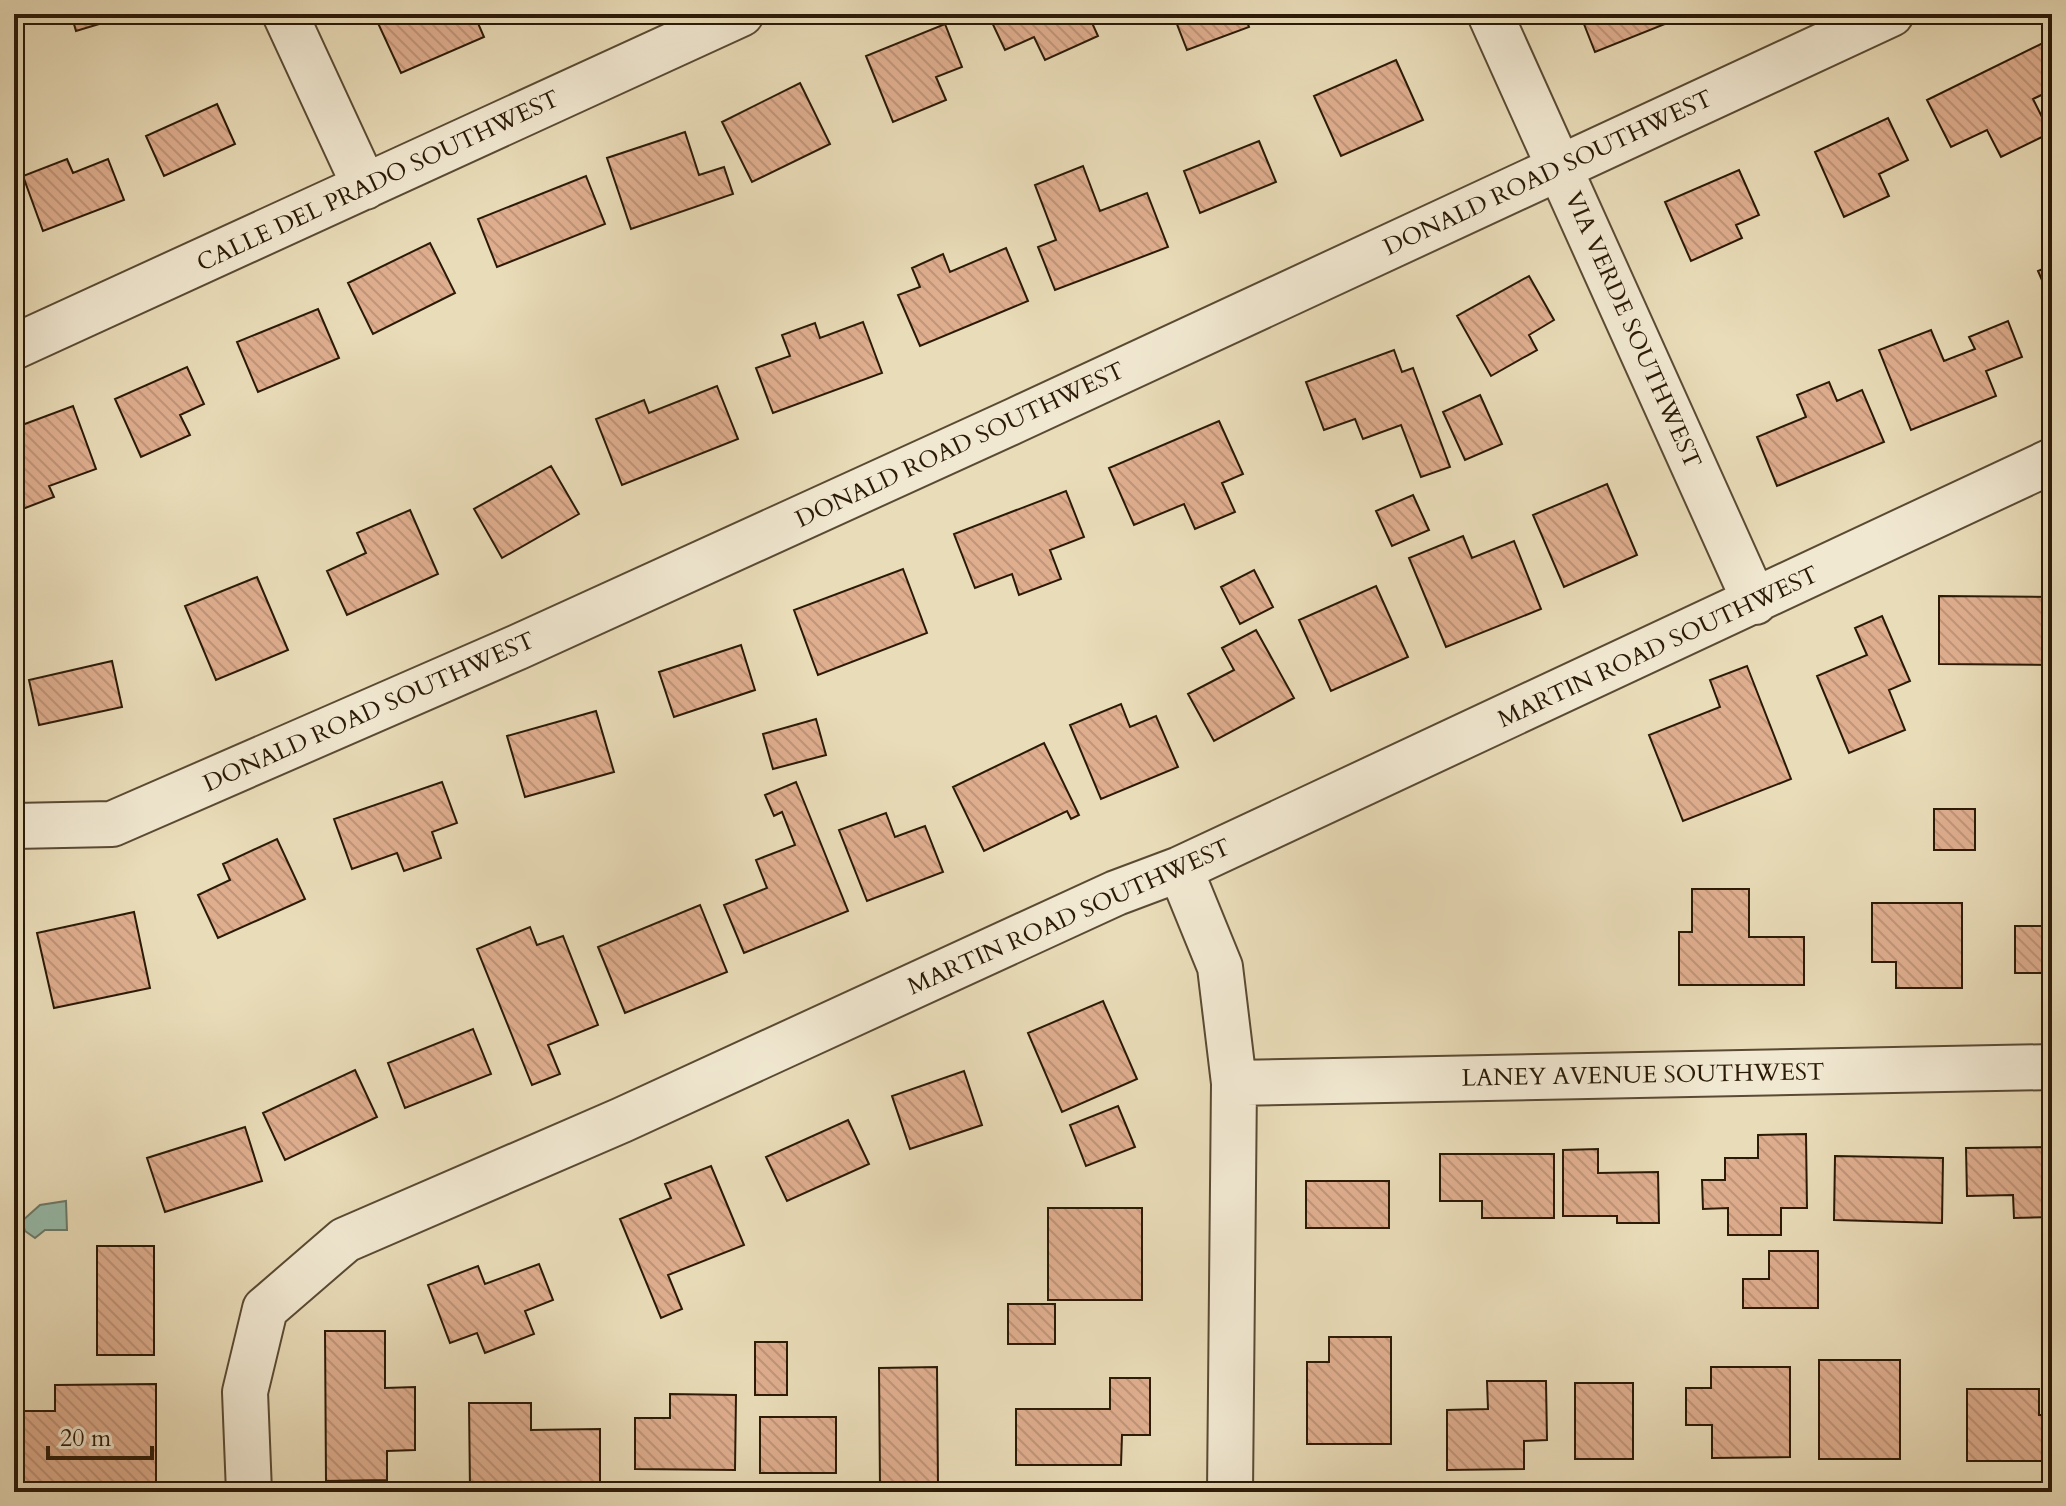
<svg xmlns="http://www.w3.org/2000/svg" width="2066" height="1506" viewBox="0 0 2066 1506" font-family="Cardo,serif">
<style>
.water{fill:#97bcac;stroke:#6c7b6a;stroke-width:2}
.building{fill:url(#building-back-hatch);stroke:#2b1a07;stroke-width:2}
.lines{fill:none;stroke-linecap:round;stroke-linejoin:round}
.minor-casing{stroke:#5a4a33;stroke-width:48}
.minor{stroke:#f1e8d1;stroke-width:44}
.labels{text-anchor:middle;dominant-baseline:central;stroke-width:8;stroke-linejoin:round;paint-order:stroke}
.street-label{font-size:24px;fill:#2b1a07;stroke:#f1e8d1}
</style>
<defs>
<pattern id="building-back-hatch" width="6" height="6" patternUnits="userSpaceOnUse" patternTransform="scale(2)"><rect width="6" height="6" fill="#dfae8f"/><path d="M-1 5l2 2M0 0l6 6M5-1l2 2" fill="none" stroke="#c0957a"/></pattern>
</defs>
<rect width="100%" height="100%" fill="#e9dcb8"/>
<filter id="stains"><feTurbulence type="fractalNoise" baseFrequency=".0025" numOctaves="4"/><feColorMatrix values="0 0 0 0 .2 0 0 0 0 .09 0 0 0 0 .02 0 0 0 .5 -.17"/></filter>
<radialGradient id="worn" r=".72"><stop offset=".6" stop-color="#630" stop-opacity="0"/><stop offset="1" stop-color="#630" stop-opacity=".3"/></radialGradient>
<path class="water" d="M66 1201 67 1230H45L35 1238 25 1231 22 1221 40 1205Z"/>
<path class="building" d="M71 14H118L119 18 76 31Z
M393 14H474L484 37 401 73 377 21Z
M988 14H1088L1098 36 1045 60 1034 37 1005 50Z
M1173 14H1244L1249 27 1187 50Z
M1580 14H1667L1670 22 1595 52Z
M945 24 962 67 936 77 946 100 893 122 866 56Z
M2045 42 2052 56V90L2033 99 2050 133 2001 157 1987 130 1951 147 1927 100Z
M1396 60 1423 120 1341 156 1314 96Z
M800 83 830 144 752 182 722 122Z
M217 104 235 144 164 176 146 136Z
M1888 118 1908 160 1879 174 1889 196 1844 217 1815 152Z
M685 132 699 175 724 167 733 194 631 229 607 158Z
M1259 141 1276 182 1200 213 1184 171Z
M67 159 73 173 108 159 124 200 43 231 23 176Z
M1083 166 1100 211 1147 193 1168 247 1055 290 1038 247 1056 240 1035 185Z
M1739 170 1759 215 1736 225 1742 238 1691 261 1665 202Z
M586 176 605 224 497 267 478 219Z
M430 243 455 293 373 334 348 283Z
M1006 248 1028 301 920 346 898 295 920 287 912 268 943 254 950 272Z
M2052 265V303L2038 271Z
M1529 276 1554 320 1529 335 1537 350 1491 376 1457 316Z
M318 309 339 358 258 392 237 342Z
M2008 321 2022 357 1986 371 1996 396 1911 430 1879 350 1931 330 1944 361 1975 349 1969 337Z
M863 322 882 373 773 413 756 368 790 356 782 335 815 323 820 338Z
M1394 350 1402 372 1413 368 1450 467 1421 477 1401 425 1363 439 1355 419 1324 430 1306 382Z
M187 367 204 404 180 415 190 435 141 457 115 399Z
M1829 382 1837 401 1862 390 1884 442 1777 486 1757 437 1806 417 1797 395Z
M717 386 738 439 622 485 596 419 644 400 649 413Z
M1480 395 1502 444 1465 460 1443 412Z
M73 406 96 469 49 486 54 497 20 510 14 495V428Z
M1219 421 1243 474 1222 483 1235 512 1195 529 1184 504 1134 525 1109 468Z
M551 466 579 514 502 558 474 509Z
M1607 484 1637 555 1564 587 1533 515Z
M1066 491 1084 537 1050 550 1061 579 1019 595 1012 574 975 588 954 534Z
M1413 495 1429 530 1392 546 1376 511Z
M410 510 438 574 347 615 327 571 366 553 357 533Z
M1463 536 1472 558 1514 541 1541 609 1446 647 1409 558Z
M903 569 927 633 818 675 794 610Z
M1254 570 1273 607 1240 624 1221 587Z
M257 577 288 650 216 680 185 606Z
M1376 586 1408 657 1331 691 1299 620Z
M1939 596 2052 597V665L1939 664Z
M1882 616 1910 681 1889 690 1905 730 1849 753 1817 676 1867 655 1855 628Z
M1256 630 1294 698 1214 741 1188 694 1234 670 1222 648Z
M741 645 755 690 674 717 659 672Z
M112 661 122 707 39 725 29 680Z
M1747 666 1791 779 1683 821 1649 735 1720 707 1710 680Z
M1121 704 1130 727 1156 716 1178 767 1101 799 1070 725Z
M596 711 614 772 525 797 507 736Z
M816 719 826 755 773 769 763 734Z
M1044 743 1079 815 1071 819 1067 811 984 851 953 787Z
M442 782 457 823 432 832 441 858 404 871 397 853 352 869 334 819Z
M796 782 848 911 744 953 724 905 767 888 756 860 795 845 782 812 774 816 765 795Z
M1934 809H1975V850H1934Z
M886 813 895 837 925 826 943 872 867 901 839 830Z
M277 839 305 899 218 938 198 895 230 880 223 864Z
M1692 889H1749V937H1804V985H1679V932H1692Z
M1872 903H1962V988H1896V962H1872Z
M700 905 727 972 625 1013 598 947Z
M134 912 150 988 54 1008 37 933Z
M2015 926H2052V973H2015Z
M530 927 537 945 563 936 598 1025 548 1045 560 1074 532 1085 477 949Z
M1103 1001 1137 1079 1062 1112 1028 1033Z
M473 1029 491 1074 405 1108 388 1063Z
M355 1070 377 1117 285 1160 263 1113Z
M964 1071 982 1125 910 1149 892 1096Z
M1118 1106 1135 1147 1086 1166 1070 1125Z
M848 1120 869 1164 787 1201 766 1157Z
M245 1127 262 1181 165 1212 147 1158Z
M1806 1134 1807 1208H1781V1235H1728V1208L1703 1209 1702 1180H1725V1158H1758V1135Z
M2052 1147V1217L2014 1218 2013 1195 1967 1196 1966 1148Z
M1598 1149V1173L1658 1172 1659 1223H1617V1216H1563V1150Z
M1440 1154H1554V1218H1482V1201H1440Z
M1835 1156 1943 1158 1942 1223 1834 1220Z
M711 1166 744 1245 668 1275 682 1309 661 1318 620 1219 671 1198 665 1184Z
M1306 1181H1389V1228H1306Z
M1048 1208H1142V1300H1048Z
M97 1246H154V1355H97Z
M1769 1251H1818V1308H1743V1279H1769Z
M539 1264 553 1300 525 1311 534 1334 485 1353 477 1333 450 1343 428 1285 478 1266 485 1284Z
M1008 1304H1055V1344H1008Z
M325 1331H385V1388L415 1387V1450L387 1451V1480L326 1481Z
M1329 1337H1391V1444H1307V1362H1329Z
M755 1342H787V1395H755Z
M1819 1360H1900V1459H1819Z
M937 1367 938 1487 880 1488 879 1368Z
M1711 1367H1790V1457L1712 1458V1425H1686V1388H1711Z
M1110 1378H1150V1435H1122L1121 1465H1016V1409H1110Z
M1487 1381H1546L1547 1440 1524 1441V1469L1447 1470V1410L1488 1409Z
M1575 1383H1633V1459H1575Z
M156 1384V1484H20L19 1411H55V1385Z
M1967 1389H2039V1415H2052V1461H1967Z
M670 1394 736 1395 735 1470 635 1469V1418H670Z
M469 1403H531V1430L600 1429V1489L470 1490Z
M760 1417H836V1473H760Z"/>
<g class="lines">
<g class="minor-casing">
<path id="minor" d="M285 14 365 187
M1490 14 1755 602
M14 347 741 14
M14 826 112 824 518 647 1016 420 1891 14
M1180 869 1220 967 1234 1083 1230 1492
M1234 1083 2052 1067
M249 1492 245 1392 265 1309 345 1240 622 1120 1116 893 1180 869 2052 461"/>
</g>
<use href="#minor" class="minor"/>
</g>
<g class="labels">
<g class="street-label">
<text transform="translate(1548 173) rotate(-25)">DONALD ROAD SOUTHWEST</text>
<text transform="translate(378 181) rotate(-25)">CALLE DEL PRADO SOUTHWEST</text>
<text transform="translate(1633 330) rotate(66)">VIA VERDE SOUTHWEST</text>
<text transform="translate(960 445) rotate(-25)">DONALD ROAD SOUTHWEST</text>
<text transform="translate(1658 647) rotate(-25)">MARTIN ROAD SOUTHWEST</text>
<text transform="translate(369 712) rotate(-24)">DONALD ROAD SOUTHWEST</text>
<text transform="translate(1069 917) rotate(-24)">MARTIN ROAD SOUTHWEST</text>
<text transform="translate(1643 1075) rotate(-1)">LANEY AVENUE SOUTHWEST</text>
</g>
</g>
<rect width="2066" height="1506" fill="none" stroke="#e9dcb8" stroke-width="48"/>
<rect x="16" y="16" width="2034" height="1474" fill="none" stroke="#2b1a07" stroke-width="4"/>
<rect x="24" y="24" width="2018" height="1458" fill="none" stroke="#2b1a07" stroke-width="2"/>
<path d="M48 1446v12h104v-12" fill="none" stroke="#2b1a07" stroke-width="4"/>
<text x="60" y="1446" font-size="24" fill="#2b1a07" stroke="#f1e8d1" stroke-width="6" paint-order="stroke">20 m</text>
<rect width="100%" height="100%" filter="url(#stains)"/>
<rect width="100%" height="100%" fill="url(#worn)"/>
</svg>
